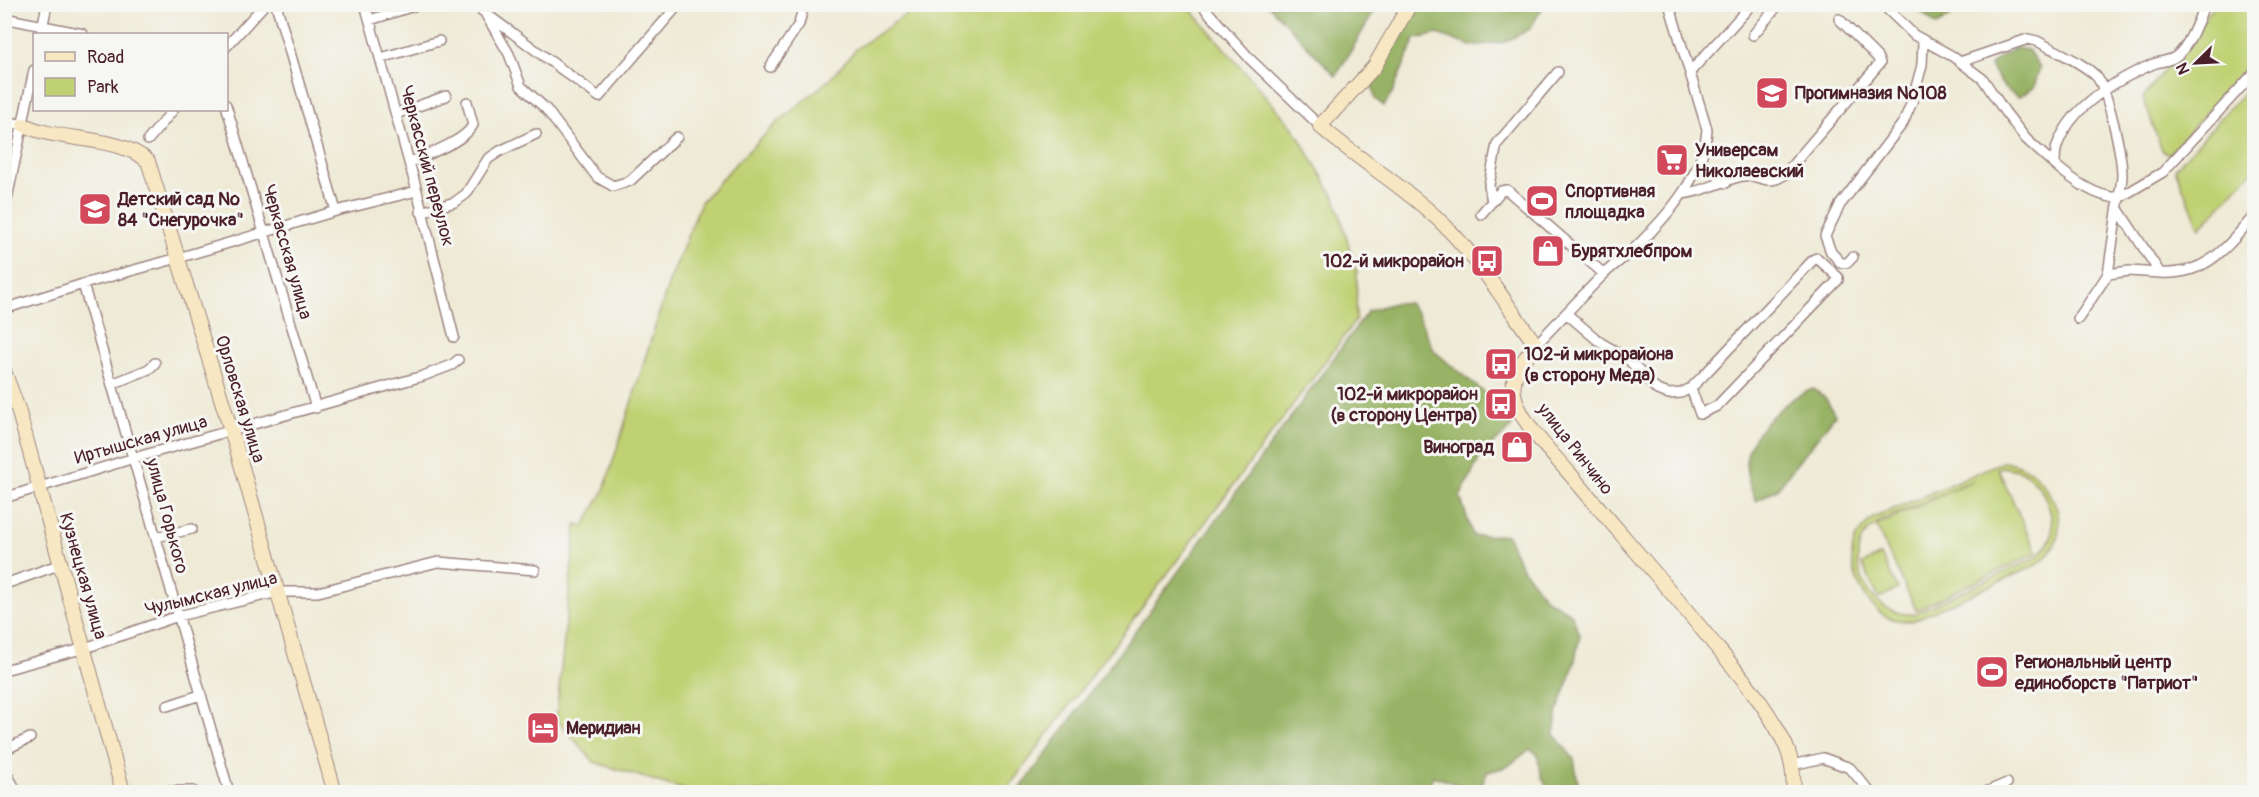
<svg xmlns="http://www.w3.org/2000/svg" width="2259" height="797" viewBox="0 0 2259 797" font-family="Pangolin,sans-serif">
<style>
.green{fill:#c0d173;stroke:#85784f;stroke-width:1.5;fill-rule:evenodd}
.forest{fill:#98b365;stroke:#716948;stroke-width:1.5}
.lines{fill:none;stroke-linecap:round;stroke-linejoin:round}
.street-casing{stroke:#9c8480;stroke-width:12}
.secondary-casing{stroke:#9c8480;stroke-width:16}
.street{stroke:#fff;stroke-width:9}
.secondary{stroke:#f7e8c3;stroke-width:14}
.labels{text-anchor:middle;dominant-baseline:central;stroke-width:6;stroke-linejoin:round;paint-order:stroke}
.poi-label{font-size:18px;font-weight:bold;fill:#4a1f2b;stroke:#f6f6f2;text-anchor:start}
.street-label{font-size:18px;fill:#4a1f2b;stroke:#f6f6f2}
</style>
<rect width="100%" height="100%" fill="#f6f6f2"/>
<filter id="ink" filterUnits="userSpaceOnUse"><feTurbulence type="fractalNoise" baseFrequency=".0167" numOctaves="2"/><feDisplacementMap in="SourceGraphic" scale="12" xChannelSelector="R" yChannelSelector="G"/><feConvolveMatrix kernelMatrix="1 2 1 2 8 2 1 2 1" color-interpolation-filters="sRGB"/></filter>
<filter id="wash" filterUnits="userSpaceOnUse"><feTurbulence type="fractalNoise" baseFrequency=".008" numOctaves="4" result="noise"/><feDisplacementMap in="SourceGraphic" scale="24" xChannelSelector="R" yChannelSelector="G"/><feGaussianBlur stdDeviation="1.35" result="paint"/><feColorMatrix in="noise" values="0 0 0 0 0 0 0 0 0 0 0 0 0 0 0 0 0 1.4 0 .05"/><feComposite in="paint" operator="in"/></filter>
<g filter="url(#wash)">
<rect width="100%" height="100%" fill="#eeead5"/>
<path class="green" d="M920 5H1187L1294 129 1335 198 1357 273 1356 320 1005 792H691L594 762 556 719 576 524 584 526 604 490 668 285 701 202 736 163 778 122 830 79 856 49Z
M2215 5H2254V59L2169 154 2162 150 2143 98Z
M2254 81V170L2200 228 2175 169Z
M2002 462C2026 463 2039 475 2051 496 2063 517 2062 542 2044 559 2035 568 2019 572 2008 578 1976 592 1944 607 1912 621 1904 621 1896 621 1889 618 1864 606 1845 566 1855 540 1858 532 1866 525 1873 518ZM2001 467C2007 468 2015 469 2020 471 2042 481 2054 510 2052 533 2051 542 2043 550 2037 557L1914 614C1905 614 1898 614 1891 610 1866 599 1849 562 1863 537 1868 530 1875 526 1881 521L1974 480 1876 526 1916 610 2037 553 1998 469Z
M1881 555 1898 589 1879 598 1862 564Z"/>
<path class="forest" d="M1268 5H1378L1336 76Z
M1419 5H1544L1530 29 1505 42 1470 46 1438 34 1415 39 1392 93 1384 106 1375 99 1372 85 1385 59Z
M1912 5H1967L1937 25Z
M2015 48 2028 50 2040 67 2034 87 2019 97 2005 89 1990 66 2001 56Z
M1394 303H1409L1418 315 1434 351 1486 394 1512 427 1481 455 1460 497 1473 536 1507 535 1521 566 1546 599 1571 613 1580 635 1574 665 1558 710 1554 734 1574 759 1578 783 1570 792H1550L1542 778 1537 754 1530 749 1507 767 1487 772 1478 792 1433 776 1426 792H1114L1112 788 1094 792H1018L1368 311Z
M1814 389 1826 399 1835 415 1777 489 1756 501C1750 488 1744 471 1747 456 1751 431 1791 394 1814 389Z"/>
</g>
<g filter="url(#ink)">
<g class="lines">
<g class="street-casing">
<path id="street" d="M276 4 336 211
M365 4 417 191 454 337
M473 4 599 97 679 4
M1201 4 1251 60 1320 126
M1882 4 1914 35 1952 56 1983 79 2005 112 2026 139 2055 165
M486 15 509 54 521 86 546 109 597 177 613 186 630 181 677 137
M4 18 83 34
M370 20 420 4
M41 34 47 4
M1753 35 1779 4
M226 47 265 4
M381 58 439 41
M1960 62 2028 39 2037 41C2055 51 2082 62 2096 76 2108 89 2122 156 2122 175 2122 182 2120 190 2119 198 2095 197 2073 180 2055 165 2055 159 2055 152 2057 146 2071 106 2116 80 2153 64 2160 61 2170 61 2175 57 2188 49 2200 18 2204 4
M770 67 799 24 804 4
M1691 71 1752 4
M226 105 316 408
M396 114 446 96
M4 121 24 125
M148 140 173 110
M1700 161 1726 183
M409 163C427 154 464 142 473 125L467 102
M1682 194C1703 192 1722 181 1742 176 1760 173 1766 187 1784 175L1880 63 1877 57 1839 19
M1492 202 1489 185 1497 144 1558 72
M2118 209 2160 273C2206 276 2226 248 2254 216
M421 212 455 202 466 194 488 159 500 151 536 134
M4 213 34 70
M1481 214 1501 191 1507 190 1604 274
M1853 257 1847 263H1841L1831 252 1825 236 1840 205 1903 123 1912 102 1922 65 1923 42
M2108 274 2129 271 2160 273
M83 284 229 792
M4 309 83 284 178 258 336 211 417 191
M1567 314 1601 343 1627 358 1657 390 1669 394 1681 393 1691 388 1704 375 1814 259 1817 258 1838 277V280L1717 406 1700 414 1691 388
M2078 319 2108 274 2119 198 2163 172 2254 73
M1536 345C1558 322 1580 298 1603 275 1614 264 1627 256 1638 245 1669 214 1704 175 1707 129L1669 4
M112 384 149 369 155 363
M4 498 134 458 423 376 452 365 458 360
M156 537 192 529
M8 583 61 564
M4 670 85 648 178 616 278 592H318L438 562 535 570
M167 706 200 695
M4 750 30 738
M1792 765 1823 758 1850 768 1870 792
M4 769 17 792
M135 792 193 791
M1986 792 2007 783"/>
</g>
<g class="secondary-casing">
<path id="secondary" d="M1410 4 1374 67 1320 126C1358 160 1403 185 1440 221 1478 257 1505 303 1536 345 1524 360 1511 372 1514 393 1518 421 1552 453 1570 474 1618 531 1667 586 1714 644 1739 674 1766 705 1783 740 1791 755 1795 775 1793 792
M24 125C62 143 116 134 148 161L237 450 333 786 330 792
M4 371 18 409 123 792"/>
</g>
<use href="#street" class="street"/>
<use href="#secondary" class="secondary"/>
</g>
</g>
<defs>
<g id="school-square" transform="scale(1.725)"><rect x="-9" y="-9" width="18" height="18" rx="4" fill="#d1495b" stroke="#f6f6f2"/><path d="M0-5L7-2L0 1L-7-2ZM-4 1L0 2.5L4 1V4Q0 6-4 4Z" fill="#fff"/></g>
<g id="supermarket-square" transform="scale(1.725)"><rect x="-9" y="-9" width="18" height="18" rx="4" fill="#d1495b" stroke="#f6f6f2"/><path d="M-6-5.5h2.5l.6 2H6L4.5 2H-2.5L-4.4-4H-6ZM-1.5 3.2a1.3 1.3 0 1 0 .1 0ZM3 3.2a1.3 1.3 0 1 0 .1 0Z" fill="#fff"/></g>
<g id="stadium-square" transform="scale(1.725)"><rect x="-9" y="-9" width="18" height="18" rx="4" fill="#d1495b" stroke="#f6f6f2"/><path d="M0-5a6.5 5 0 1 0 0 10a6.5 5 0 1 0 0-10ZM-3.5-1.8h7v3.6h-7Z" fill="#fff"/></g>
<g id="shop-square" transform="scale(1.725)"><rect x="-9" y="-9" width="18" height="18" rx="4" fill="#d1495b" stroke="#f6f6f2"/><path d="M-5-2.5h2.3a2.7 3.5 0 0 1 5.4 0H5L5.5 6h-11ZM-1.5-2.5h3a1.5 2.3 0 0 0-3 0Z" fill="#fff"/></g>
<g id="bus-square" transform="scale(1.725)"><rect x="-9" y="-9" width="18" height="18" rx="4" fill="#d1495b" stroke="#f6f6f2"/><path d="M-5-6H5V4H4V6H2V4H-2V6H-4V4H-5ZM-3.5-4V0h7V-4ZM-3.5 1.2v1.5H-2V1.2ZM2 1.2v1.5H3.5V1.2Z" fill="#fff"/></g>
<g id="hotel-square" transform="scale(1.725)"><rect x="-9" y="-9" width="18" height="18" rx="4" fill="#d1495b" stroke="#f6f6f2"/><path d="M-6-4.5h1.5V1H6V5H4.5V3h-9V5H-6ZM-4 0a1.8 1.8 0 1 1 3.6 0ZM.5 0V-2.5h3Q6-2.5 6 0Z" fill="#fff"/></g>
</defs>
<g fill-rule="evenodd">
<use href="#school-square" x="1772" y="93"/>
<use href="#supermarket-square" x="1672" y="160"/>
<use href="#stadium-square" x="1542" y="201"/>
<use href="#school-square" x="95" y="209"/>
<use href="#shop-square" x="1548" y="251"/>
<use href="#bus-square" x="1487" y="261"/>
<use href="#bus-square" x="1501" y="364"/>
<use href="#bus-square" x="1501" y="404"/>
<use href="#shop-square" x="1517" y="447"/>
<use href="#stadium-square" x="1992" y="672"/>
<use href="#hotel-square" x="543" y="728"/>
</g>
<g class="labels">
<g class="poi-label">
<text x="1795" y="93">Прогимназия №108</text>
<text x="1695" y="150">Универсам<tspan x="1695" dy="21">Николаевский</tspan></text>
<text x="1565" y="191">Спортивная<tspan x="1565" dy="21">площадка</tspan></text>
<text x="118" y="199">Детский сад №<tspan x="118" dy="21">84 "Снегурочка"</tspan></text>
<text x="1571" y="251">Бурятхлебпром</text>
<text x="1464" y="261" text-anchor="end">102-й микрорайон</text>
<text x="1524" y="354">102-й микрорайона<tspan x="1524" dy="21">(в сторону Меда)</tspan></text>
<text x="1478" y="394" text-anchor="end">102-й микрорайон<tspan x="1478" dy="21">(в сторону Центра)</tspan></text>
<text x="1494" y="447" text-anchor="end">Виноград</text>
<text x="2015" y="662">Региональный центр<tspan x="2015" dy="21">единоборств "Патриот"</tspan></text>
<text x="566" y="728">Меридиан</text>
</g>
<g class="street-label">
<text transform="translate(427 166) rotate(75)">Черкасский переулок</text>
<text transform="translate(287 252) rotate(74)">Черкасская улица</text>
<text transform="translate(240 399) rotate(73)">Орловская улица</text>
<text transform="translate(141 440) rotate(-16)">Иртышская улица</text>
<text transform="translate(1575 449) rotate(52)">улица Ринчино</text>
<text transform="translate(167 516) rotate(75)">улица Горького</text>
<text transform="translate(83 576) rotate(74)">Кузнецкая улица</text>
<text transform="translate(211 594) rotate(-14)">Чулымская улица</text>
</g>
</g>
<rect width="2259" height="797" fill="none" stroke="#f6f6f2" stroke-width="24"/>
<rect x="33" y="33" width="195" height="78" fill="#f6f6f2" stroke="#b1a0a2" stroke-width="1.5"/>
<rect x="45" y="52" width="30" height="9" fill="#f7e8c3" stroke="#b1a0a2" stroke-width="1.5"/>
<text x="87" y="63" font-size="18" fill="#4a1f2b">Road</text>
<rect x="45" y="78" width="30" height="18" fill="#c0d173" stroke="#b1a0a2" stroke-width="1.5"/>
<text x="87" y="93" font-size="18" fill="#4a1f2b">Park</text>
<g transform="translate(2196 63) rotate(246)" stroke="#f6f6f2" stroke-width="4.5" paint-order="stroke">
<path d="M0-4.5L10 22L0 15L-10 22Z" fill="#4a1f2b"/>
<text y="-9" font-size="16" font-weight="bold" text-anchor="middle" fill="#4a1f2b">N</text>
</g>
</svg>
